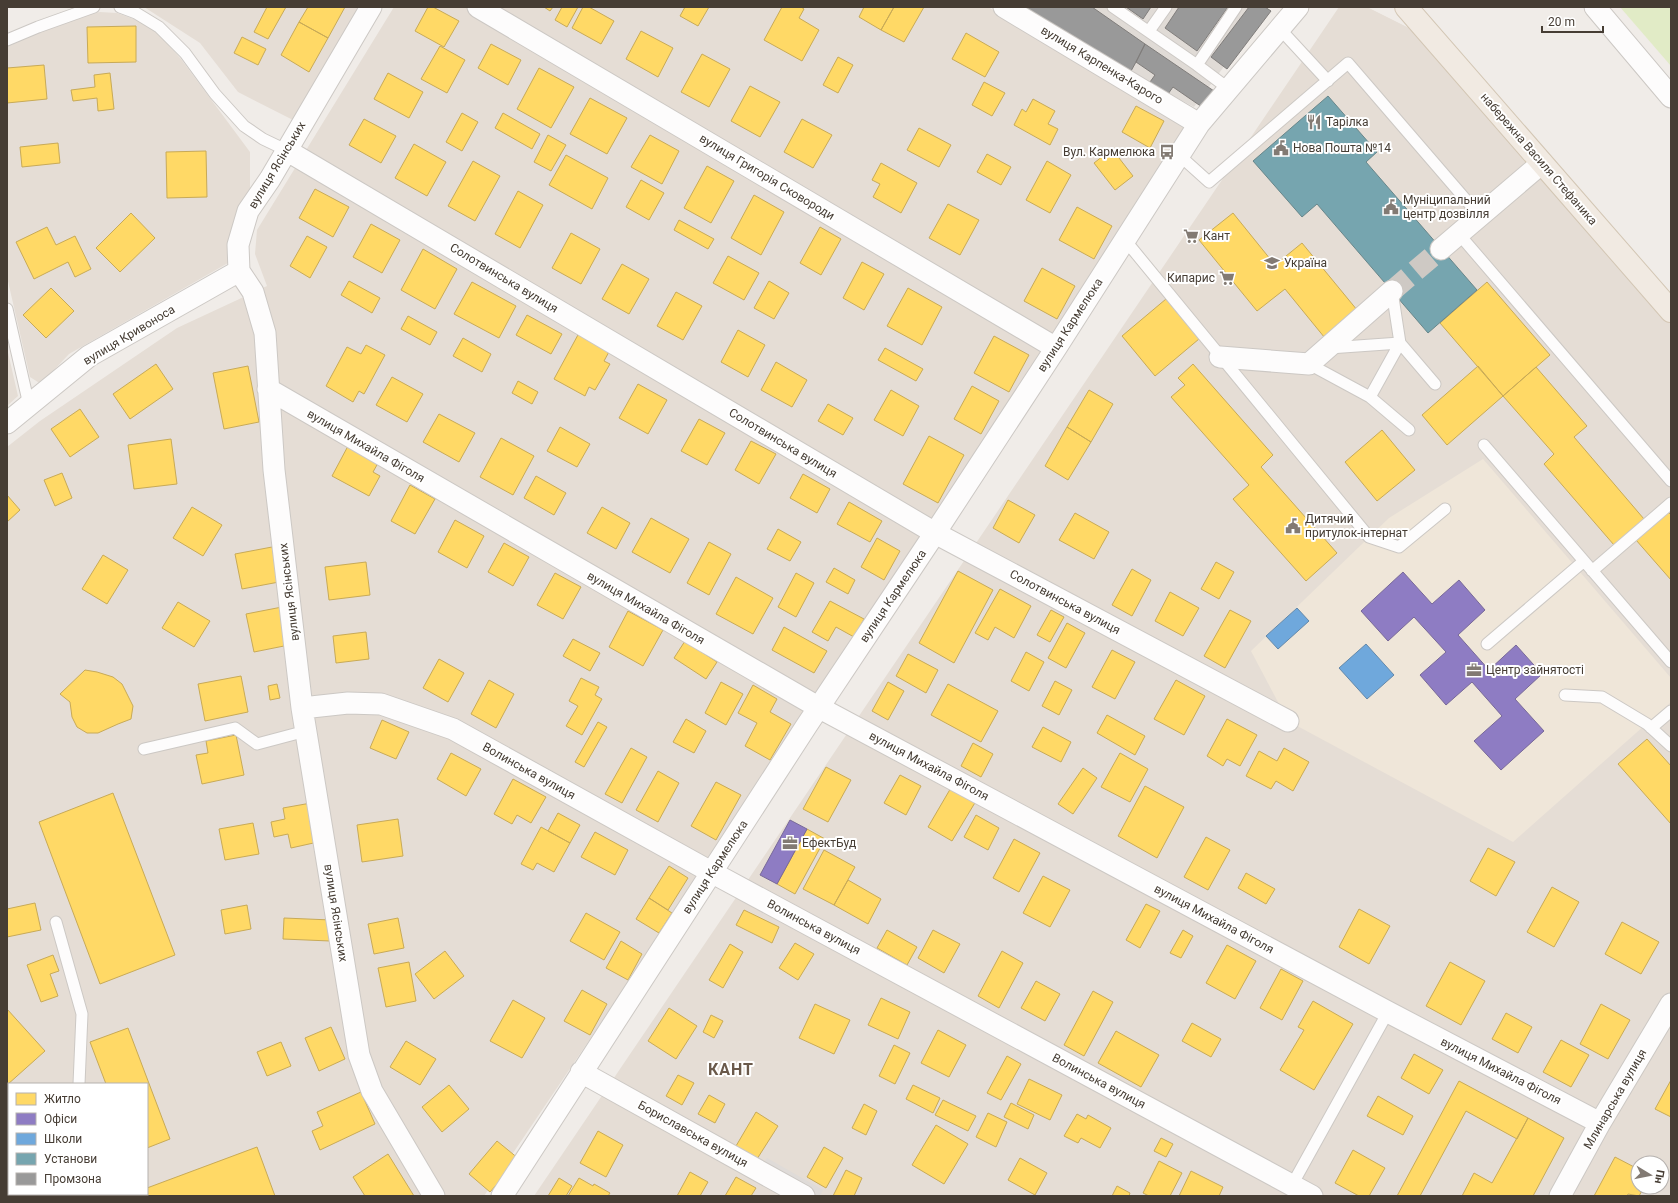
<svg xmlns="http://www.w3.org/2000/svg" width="1678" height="1203" viewBox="0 0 1678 1203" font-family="Roboto,sans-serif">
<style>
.residential{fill:#e5ddd5;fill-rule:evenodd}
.industrial{fill:#e0dbd6}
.education{fill:#efe6d9}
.green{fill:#e1ebc6}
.parking{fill:#dfdbd8}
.homes{fill:#ffd966;stroke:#c8aa57}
.offices{fill:#8e7cc3;stroke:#786998}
.schools{fill:#6fa8dc;stroke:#6388aa}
.public{fill:#76a5af;stroke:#68868a}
.industry{fill:#999;stroke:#807d7b}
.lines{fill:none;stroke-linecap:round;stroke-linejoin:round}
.street-tunnel{stroke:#cec9c4;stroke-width:21;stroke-dasharray:21 10;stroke-linecap:butt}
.lane-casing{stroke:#ccc8c4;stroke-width:13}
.street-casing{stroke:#ccc8c4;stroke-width:23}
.primary-casing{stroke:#d3c6b4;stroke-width:24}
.lane{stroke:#fdfcfc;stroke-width:11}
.street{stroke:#fdfcfc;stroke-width:21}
.primary{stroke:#f1eae2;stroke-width:22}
.labels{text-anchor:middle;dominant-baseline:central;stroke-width:4;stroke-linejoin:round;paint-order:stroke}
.street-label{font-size:12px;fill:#463d34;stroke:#fff}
.poi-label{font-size:12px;fill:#463d34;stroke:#fff;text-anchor:start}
.district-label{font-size:16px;font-weight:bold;letter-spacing:1px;fill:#6a594a;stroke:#fff}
</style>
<rect width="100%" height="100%" fill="#f0ece8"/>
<path class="residential" d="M144 7H359L293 120 238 92 200 43Z
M394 7H988L1190 127 698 879 484 1196H7V447L40 421 177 328 267 286 255 254 257 230ZM9 1084H147V1194H9Z
M1339 7H1367L1437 42 1671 306V1196H534ZM1638 1163H1662V1187H1638Z
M100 12 117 13 139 21 156 31 181 59 250 152V193L240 210 228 263 69 354 41 384 30 377 7 277V46L82 15Z
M7 348 18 396 7 406Z"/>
<path class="industrial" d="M1020 7H1268L1194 107 1102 57Z"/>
<path class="education" d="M1483 459 1671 678V702L1513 842 1288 721 1251 651 1389 518Z"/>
<path class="green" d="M1620 7H1671V66Z"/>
<path class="parking" d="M767 1158 823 1190 820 1196H812L762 1167Z"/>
<path class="homes" d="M267 7H286L268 39 254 32Z
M308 7H345L328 38 299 22Z
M428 7H433L459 21 444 47 415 31Z
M544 7H553L550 11Z
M562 7H578L567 27 555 20Z
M583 7H589L614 21 601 44 572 28Z
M685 7H709L698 26 680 16Z
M782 7H801L804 9 799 18 819 30 802 61 764 40Z
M864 7H894L881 30 859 17Z
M894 7H924L904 42 881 30Z
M299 22 328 38 309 72 281 55Z
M136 26V62L88 63 87 27Z
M641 31 673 48 658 77 626 59Z
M966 33 999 52 985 77 952 59Z
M242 37 266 49 258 65 234 53Z
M491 44 521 60 508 85 478 68Z
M440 46 465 60 447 93 421 79Z
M702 54 730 69 709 107 681 92Z
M838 57 853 65 838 93 823 85Z
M44 65 47 99 7 103V68Z
M539 68 574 87 551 128 517 109Z
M110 73 114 109 98 111 97 98 73 101 71 90 95 87 94 75Z
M388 73 423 92 409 118 374 99Z
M984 82 1005 93 992 116 972 105Z
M750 86 780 102 760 137 731 121Z
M590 98 627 118 607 154 570 134Z
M1033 99 1055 111 1048 124 1058 129 1050 145 1014 125 1022 109 1026 112Z
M1136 106 1164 121 1150 148 1122 132Z
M462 113 478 122 462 151 446 142Z
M503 113 540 134 532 149 495 128Z
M364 119 396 136 381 163 349 145Z
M802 119 832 135 813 168 784 152Z
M919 128 951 145 939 167 907 150Z
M548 135 566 145 551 171 534 162Z
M650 135 679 151 662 184 631 167Z
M58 143 60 163 22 167 20 147Z
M414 144 446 162 427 196 395 178Z
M1112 149 1133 176 1115 190 1094 163Z
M206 151 207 197 167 198 166 152Z
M987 154 1011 167 1001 185 977 172Z
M566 155 608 178 592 209 549 185Z
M473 161 500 176 475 221 448 206Z
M1047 161 1071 175 1050 213 1026 200Z
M881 163 917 183 901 213 873 197 880 184 872 180Z
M707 166 734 181 711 223 684 208Z
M641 180 664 193 649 220 626 207Z
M315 189 349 207 333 237 299 218Z
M518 191 543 205 520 248 495 234Z
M754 195 784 212 761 255 731 238Z
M948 204 979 220 960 255 929 238Z
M1077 207 1112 226 1094 259 1059 240Z
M131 213 155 238 120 272 96 248Z
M1233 213 1275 265 1302 243 1362 316 1329 343 1285 289 1257 311 1199 240Z
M679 220 714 239 708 249 674 230Z
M371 224 400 240 382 273 353 257Z
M47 227 56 245 75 236 91 269 75 277 68 262 34 279 16 242Z
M820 227 841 239 821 275 800 263Z
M571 233 600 249 581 284 552 268Z
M307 236 327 247 310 278 290 266Z
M423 249 457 269 435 309 401 290Z
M728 256 759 273 744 300 713 283Z
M862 262 884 274 864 310 843 298Z
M622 264 649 279 629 314 602 299Z
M1042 268 1075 286 1057 319 1024 301Z
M349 281 380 298 372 313 341 295Z
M769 281 789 293 774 319 754 308Z
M472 282 516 306 499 338 454 314Z
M1487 282 1550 355 1503 396 1440 323Z
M51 288 74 311 46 338 23 315Z
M908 288 942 307 922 345 887 326Z
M676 292 702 306 683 340 657 326Z
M1166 299 1199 339 1155 376 1122 336Z
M527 315 562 334 551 354 516 335Z
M408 316 437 332 430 345 401 329Z
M738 330 765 345 748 377 721 362Z
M579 333 610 350 604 361 610 364 595 390 589 387 585 396 554 379Z
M994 336 1029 355 1009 392 974 373Z
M463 338 491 354 482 372 453 356Z
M366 345 385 355 364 394 359 391 353 402 326 386 347 347 361 354Z
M885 348 923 369 916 381 878 360Z
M776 362 807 380 792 407 761 390Z
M156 364 173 389 130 419 113 394Z
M1193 364 1273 455 1261 467 1337 553 1306 581 1233 499 1249 485 1171 397 1185 385 1178 378Z
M248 366 259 422 224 429 213 373Z
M1478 366 1503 396 1447 445 1422 415Z
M1536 367 1587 426 1574 437 1644 519 1614 545 1544 464 1554 454 1503 396Z
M392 377 423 394 407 422 376 405Z
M518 381 538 392 532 404 512 393Z
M638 384 667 400 648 434 619 418Z
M972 386 999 401 981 434 954 419Z
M891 390 919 406 903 436 874 420Z
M1089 390 1113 404 1091 442 1067 427Z
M828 404 853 418 843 435 818 421Z
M80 409 99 437 70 457 51 429Z
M439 414 475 433 459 462 423 442Z
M699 419 725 433 707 465 681 451Z
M560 427 590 444 577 467 547 451Z
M1067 427 1091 442 1068 480 1045 466Z
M1382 430 1415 470 1377 501 1345 462Z
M929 436 964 455 938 503 903 484Z
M501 438 534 456 513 495 480 477Z
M171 439 177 484 134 489 128 445Z
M751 441 776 454 759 484 735 470Z
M348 446 378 463 373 472 380 476 369 496 332 476Z
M62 473 72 498 55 506 44 480Z
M803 474 830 489 817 513 790 498Z
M536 476 566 493 554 515 524 498Z
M410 485 435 499 415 534 391 521Z
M7 495 20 510 7 522Z
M1008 500 1035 515 1019 543 993 528Z
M849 502 882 521 870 542 837 524Z
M192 507 222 525 203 556 173 538Z
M602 507 630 523 616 549 587 533Z
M1668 512 1671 515V580L1636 540Z
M1075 513 1109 532 1094 559 1059 540Z
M651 518 689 539 670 573 632 552Z
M455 520 484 536 467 568 438 552Z
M778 529 801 542 790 561 767 549Z
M877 538 900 551 884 580 861 567Z
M709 542 731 554 709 595 687 583Z
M504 543 529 557 513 586 488 572Z
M272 547 279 582 242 589 235 554Z
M103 555 128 570 107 604 82 589Z
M366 562 370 595 329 600 325 567Z
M1216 562 1234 572 1219 599 1201 589Z
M834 568 855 580 848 594 826 582Z
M1132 569 1151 580 1132 616 1112 605Z
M958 571 993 590 954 663 919 643Z
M555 573 581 587 563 619 537 605Z
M796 573 814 583 796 617 778 607Z
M736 577 773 598 753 634 716 614Z
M1000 589 1031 606 1014 638 995 627 988 640 975 633Z
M1170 592 1199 608 1183 636 1155 621Z
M830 601 864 619 854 637 836 627 828 641 812 632Z
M178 602 210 621 194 647 162 628Z
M282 607 289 645 254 652 246 614Z
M1051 610 1064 617 1050 642 1037 635Z
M1230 610 1251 621 1225 668 1204 656Z
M628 611 663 630 643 666 609 647Z
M1067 623 1085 633 1066 668 1048 658Z
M784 627 827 651 814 673 772 650Z
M366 632 369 659 336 663 333 636Z
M573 639 600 653 590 671 563 656Z
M685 641 717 662 706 679 674 658Z
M1112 650 1135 662 1115 699 1092 687Z
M1026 652 1044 662 1029 691 1011 681Z
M908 654 938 670 926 693 896 676Z
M439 659 464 673 448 702 423 688Z
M85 670 97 672 113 677 122 684 133 706 131 719 118 724 98 733H87L77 727 72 717 70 702 60 694Z
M241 676 248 712 205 721 198 684Z
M581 678 599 687 595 695 602 699 582 735 566 726 578 706 569 701Z
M489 680 514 694 496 728 471 714Z
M1176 680 1205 696 1184 735 1154 719Z
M1055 681 1072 690 1059 715 1042 706Z
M721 682 743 694 726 725 705 713Z
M888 682 904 691 888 720 872 711Z
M277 684 280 698 270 700 268 686Z
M948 684 998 711 981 742 931 715Z
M753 685 777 699 770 712 791 724 770 760 745 746 757 723 738 713Z
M1107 715 1145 736 1135 755 1097 733Z
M686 719 706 731 694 753 673 742Z
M1227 719 1257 735 1240 766 1227 759 1223 766 1207 756Z
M382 720 409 732 396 759 370 748Z
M598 722 607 727 584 767 575 762Z
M1043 727 1071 742 1061 762 1032 747Z
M236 735 244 775 202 784 196 755 208 753 206 741Z
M1647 739 1671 766V824L1618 764Z
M973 743 993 754 981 777 961 766Z
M631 748 647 757 622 803 605 794Z
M1284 748 1309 762 1293 791 1276 781 1271 789 1246 776 1259 751 1277 761Z
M451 753 481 769 466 796 437 779Z
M1120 753 1148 769 1130 802 1101 787Z
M826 767 851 780 828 822 803 809Z
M1083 768 1097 778 1073 814 1058 804Z
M658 771 679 783 658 822 636 810Z
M900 775 921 786 906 815 884 803Z
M513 779 546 797 531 823 517 815 512 824 494 814Z
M716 782 741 795 716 840 691 826Z
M952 786 976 801 952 841 928 827Z
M1145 786 1184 807 1157 858 1118 836Z
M113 793 175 955 100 984 39 822Z
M311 803 318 842 291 848 288 834 274 837 271 822 285 819 283 808Z
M558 813 580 825 570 843 548 831Z
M976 815 999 828 988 850 964 837Z
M398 819 403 856 362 862 357 825Z
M253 823 259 854 225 860 219 829Z
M541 827 570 843 554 872 537 863 533 870 521 864Z
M807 829 825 839 795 894 777 884Z
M595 832 628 850 615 875 581 857Z
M1206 837 1230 850 1208 890 1184 877Z
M1014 839 1040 853 1019 892 993 878Z
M1488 848 1515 862 1496 896 1470 881Z
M824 850 855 867 834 905 803 889Z
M669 866 688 878 668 910 649 898Z
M1246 873 1275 889 1266 904 1238 888Z
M1043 876 1070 890 1050 927 1023 913Z
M848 880 881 899 868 924 834 905Z
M1552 887 1579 902 1554 947 1527 932Z
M649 898 672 913 659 933 636 919Z
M35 903 41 930 7 937V909Z
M1146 904 1160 911 1140 948 1126 940Z
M247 905 251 929 225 934 221 910Z
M1359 909 1390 926 1369 964 1339 947Z
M744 910 779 927 772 943 736 925Z
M586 913 620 932 604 960 570 941Z
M284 918 331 920 330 941 283 939Z
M398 918 404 948 374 954 368 924Z
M1622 922 1659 942 1641 974 1605 954Z
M887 930 917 947 907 965 877 948Z
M933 930 960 944 944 973 918 958Z
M1183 930 1193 936 1181 958 1170 953Z
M621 941 642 954 628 980 606 968Z
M795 943 814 954 798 980 779 968Z
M730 944 743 952 723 988 709 980Z
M1227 945 1256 961 1235 999 1206 983Z
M445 951 464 976 434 999 415 974Z
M1002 951 1023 963 999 1008 978 996Z
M53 955 59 971 50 974 58 996 41 1002 27 965Z
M409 962 416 1001 386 1007 378 968Z
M1450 962 1485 981 1461 1025 1426 1006Z
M1281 969 1303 981 1282 1020 1260 1008Z
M1036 981 1060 994 1045 1021 1021 1008Z
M582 990 607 1004 590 1035 564 1021Z
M1093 991 1113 1002 1084 1056 1064 1045Z
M881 998 910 1012 898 1039 868 1025Z
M513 1000 545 1018 522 1058 490 1041Z
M1313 1001 1353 1024 1314 1090 1280 1070 1304 1030 1298 1027Z
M815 1004 850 1020 834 1054 799 1038Z
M1601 1004 1630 1020 1608 1059 1580 1044Z
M669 1008 697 1026 676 1059 648 1041Z
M7 1009 45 1051 7 1085Z
M1506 1013 1532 1027 1518 1053 1492 1039Z
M711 1015 723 1021 714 1038 703 1032Z
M1192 1023 1221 1039 1211 1057 1182 1041Z
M331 1027 345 1059 319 1071 305 1038Z
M128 1028 170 1139 147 1148V1084H106L90 1042Z
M938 1030 966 1045 949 1077 921 1063Z
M1116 1031 1159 1055 1141 1087 1098 1063Z
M1561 1040 1589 1055 1571 1087 1543 1072Z
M406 1041 436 1059 420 1085 390 1067Z
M281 1042 291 1066 267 1076 257 1052Z
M894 1045 910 1053 895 1084 879 1076Z
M1414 1054 1443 1070 1429 1094 1401 1078Z
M1007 1056 1021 1064 1001 1100 987 1093Z
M678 1075 694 1083 682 1105 666 1096Z
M1029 1079 1062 1095 1050 1120 1017 1104Z
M1671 1080V1117L1655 1109Z
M1459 1081 1528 1118 1517 1139 1466 1111 1420 1196H1397Z
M449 1085 469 1109 442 1132 422 1107Z
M913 1085 940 1098 933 1113 906 1099Z
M361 1092 375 1124 320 1150 312 1131 323 1126 317 1112Z
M709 1095 725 1104 715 1123 698 1114Z
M1378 1096 1413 1116 1403 1135 1367 1116Z
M943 1100 976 1116 968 1131 935 1115Z
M1011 1103 1034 1115 1028 1129 1004 1117Z
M864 1104 877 1111 866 1135 852 1128Z
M756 1112 778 1126 757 1159 736 1146Z
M988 1113 1007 1122 996 1147 976 1137Z
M1077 1114 1086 1119 1088 1115 1111 1128 1100 1148 1081 1138 1078 1143 1064 1136Z
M1528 1118 1564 1138 1533 1196H1462L1474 1173 1492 1183Z
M936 1125 968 1144 944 1184 912 1165Z
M598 1131 623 1145 606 1177 580 1163Z
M1161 1138 1173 1144 1166 1157 1154 1151Z
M497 1141 519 1159 490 1192 469 1174Z
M257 1147 275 1196H125L130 1194H147V1188Z
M824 1147 843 1158 826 1188 807 1177Z
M1353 1150 1385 1168 1369 1196H1359L1335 1183Z
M388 1154 414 1196H365L353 1177Z
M1615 1157 1638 1169V1187H1644L1639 1196 1628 1194 1627 1196H1594Z
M1020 1158 1047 1173 1035 1195 1008 1180Z
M1159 1161 1182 1173 1170 1196H1149L1143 1193Z
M846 1170 862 1178 854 1196H833Z
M1191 1171 1223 1187 1219 1196H1179Z
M690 1172 708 1182 700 1196H677Z
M736 1177 756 1188 751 1196H725Z
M559 1178 572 1186 566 1196H548Z
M579 1178 593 1186 594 1184 610 1193 608 1196H568Z
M1117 1186 1130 1193 1129 1196H1112Z"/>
<path class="offices" d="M1403 572 1432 604 1459 580 1485 610 1458 635 1489 670 1516 645 1542 674 1515 699 1544 731 1501 770 1474 741 1502 716 1472 682 1446 705 1420 675 1446 652 1414 617 1388 641 1361 611Z
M790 820 807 829 777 884 760 875Z"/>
<path class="schools" d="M1297 608 1309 621 1278 649 1266 636Z
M1366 644 1394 675 1367 699 1339 668Z"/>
<path class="public" d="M1328 96 1377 152 1366 162 1477 290 1428 333 1317 204 1302 217 1253 161Z"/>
<path class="industry" d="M1025 7H1092L1145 44 1136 62 1131 71Z
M1126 7H1151L1143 19Z
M1179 7H1228L1197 51 1165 28Z
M1249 7H1265L1271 11 1227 69 1211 57Z
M1145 44 1214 91 1202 107 1173 87 1168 94 1150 82 1155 75 1136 62Z"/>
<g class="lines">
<path class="street-tunnel" d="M1392 291 1441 249"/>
<g class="lane-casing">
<path id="lane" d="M120 7 136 13 159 27 185 53 215 94 244 126 263 139 286 150
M1113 7 1197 65 1229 89
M1280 29 1328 81
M1149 31 1166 7
M7 40 38 27 94 7
M1197 65 1236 7
M1179 155 1209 182 1348 63 1479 215
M1458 233 1671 481
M1125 240 1369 537 1399 547 1445 509
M7 309 29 405
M1329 348 1400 343 1435 384
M1309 364 1370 397 1409 430
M1370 397 1400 343 1392 291
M1484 445 1671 662
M1592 571 1671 503
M1487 644 1584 561
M1565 695 1602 697 1647 724 1671 746
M1651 728 1671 711
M144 749 235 728 257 744 306 731
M56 922 82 1014 79 1084
M7 1180 9 1186
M1292 1185 1388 1012
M11 1194 12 1196
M101 1194 102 1196"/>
</g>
<g class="street-casing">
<path id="street" d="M371 7 270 179 248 211 238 245 239 271 253 292 265 333 274 470 302 708 359 1055 372 1091 434 1196
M478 7 1056 348
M1004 7 1199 124
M1595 7 1671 97
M286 150 935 533 1288 721
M1441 249 1542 163
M1220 357 1309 364 1392 291
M268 389 818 707 1388 1012 1600 1123
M7 423 89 356 239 271
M302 708 348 703 381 704 453 729 711 872 1312 1196
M581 1072 804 1196
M502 1196 807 725 935 533 1056 348 1199 124 1298 7
M1560 1196 1600 1123 1671 1004"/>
</g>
<g class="primary-casing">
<path id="primary" d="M1406 7 1671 311"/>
</g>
<use href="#lane" class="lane"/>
<use href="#street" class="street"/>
<use href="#primary" class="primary"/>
</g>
<defs>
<g id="restaurant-bare" transform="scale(1.2)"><path d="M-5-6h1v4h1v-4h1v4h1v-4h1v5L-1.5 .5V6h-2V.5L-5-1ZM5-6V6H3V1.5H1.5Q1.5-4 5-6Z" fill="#827a73" stroke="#fff" stroke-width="2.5" paint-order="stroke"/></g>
<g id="civic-bare" transform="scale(1.2)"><path d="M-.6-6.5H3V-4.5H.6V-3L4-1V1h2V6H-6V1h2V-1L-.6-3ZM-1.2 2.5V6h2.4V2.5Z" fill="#827a73" stroke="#fff" stroke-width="2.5" paint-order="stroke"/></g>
<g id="bus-bare" transform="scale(1.2)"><path d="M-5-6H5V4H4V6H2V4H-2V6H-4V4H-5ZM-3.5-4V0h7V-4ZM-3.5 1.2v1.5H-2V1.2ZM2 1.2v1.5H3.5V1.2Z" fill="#827a73" stroke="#fff" stroke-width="2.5" paint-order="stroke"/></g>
<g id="supermarket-bare" transform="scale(1.2)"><path d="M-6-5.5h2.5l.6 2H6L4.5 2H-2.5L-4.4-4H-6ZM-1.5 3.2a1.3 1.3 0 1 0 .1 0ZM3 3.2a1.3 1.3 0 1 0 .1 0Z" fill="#827a73" stroke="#fff" stroke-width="2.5" paint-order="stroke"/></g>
<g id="university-bare" transform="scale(1.2)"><path d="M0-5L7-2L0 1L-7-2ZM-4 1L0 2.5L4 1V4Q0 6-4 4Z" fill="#827a73" stroke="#fff" stroke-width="2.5" paint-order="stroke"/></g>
<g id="office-bare" transform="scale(1.2)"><path d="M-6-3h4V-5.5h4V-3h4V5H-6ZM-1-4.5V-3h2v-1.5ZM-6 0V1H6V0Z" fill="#827a73" stroke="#fff" stroke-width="2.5" paint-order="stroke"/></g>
</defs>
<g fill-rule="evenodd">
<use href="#restaurant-bare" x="1314" y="122"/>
<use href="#civic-bare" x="1281" y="148"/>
<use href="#bus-bare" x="1167" y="152"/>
<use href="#civic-bare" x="1391" y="207"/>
<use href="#supermarket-bare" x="1191" y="236"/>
<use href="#university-bare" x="1272" y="263"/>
<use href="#supermarket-bare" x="1227" y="278"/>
<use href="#civic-bare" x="1293" y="526"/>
<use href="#office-bare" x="1474" y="670"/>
<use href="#office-bare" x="790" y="843"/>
</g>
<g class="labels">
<g class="street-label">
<text transform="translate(1102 65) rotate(31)">вулиця Карпенка-Карого</text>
<text transform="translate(1539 159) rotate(49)">набережна Василя Стефаника</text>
<text transform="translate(277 165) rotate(-59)">вулиця Ясінських</text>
<text transform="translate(767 177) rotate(31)">вулиця Григорія Сковороди</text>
<text transform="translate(504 278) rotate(31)">Солотвинська вулиця</text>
<text transform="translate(1070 325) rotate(-57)">вулиця Кармелюка</text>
<text transform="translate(129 335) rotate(-31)">вулиця Кривоноса</text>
<text transform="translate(783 443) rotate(31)">Солотвинська вулиця</text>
<text transform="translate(366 446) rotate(30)">вулиця Михайла Фіголя</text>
<text transform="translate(289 592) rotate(-97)">вулиця Ясінських</text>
<text transform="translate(893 596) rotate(-56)">вулиця Кармелюка</text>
<text transform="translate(1065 602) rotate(28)">Солотвинська вулиця</text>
<text transform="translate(646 608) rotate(30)">вулиця Михайла Фіголя</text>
<text transform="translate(929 766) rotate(28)">вулиця Михайла Фіголя</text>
<text transform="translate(529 771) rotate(29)">Волинська вулиця</text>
<text transform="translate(715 867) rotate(-57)">вулиця Кармелюка</text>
<text transform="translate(336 913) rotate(81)">вулиця Ясінських</text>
<text transform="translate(1214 919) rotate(28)">вулиця Михайла Фіголя</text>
<text transform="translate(814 927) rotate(28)">Волинська вулиця</text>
<text transform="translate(1501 1071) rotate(27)">вулиця Михайла Фіголя</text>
<text transform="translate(1099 1081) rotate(28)">Волинська вулиця</text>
<text transform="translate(1615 1099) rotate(-60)">Млинарська вулиця</text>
<text transform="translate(693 1134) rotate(29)">Бориславська вулиця</text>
</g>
<g class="poi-label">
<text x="1326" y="122">Тарілка</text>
<text x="1293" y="148">Нова Пошта №14</text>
<text x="1155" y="152" text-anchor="end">Вул. Кармелюка</text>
<text x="1403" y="200">Муніципальний<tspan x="1403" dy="14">центр дозвілля</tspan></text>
<text x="1203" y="236">Кант</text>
<text x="1284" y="263">Україна</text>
<text x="1215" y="278" text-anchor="end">Кипарис</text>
<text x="1305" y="519">Дитячий<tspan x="1305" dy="14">притулок-інтернат</tspan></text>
<text x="1486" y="670">Центр зайнятості</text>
<text x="802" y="843">ЕфектБуд</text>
</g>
<g class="district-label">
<text x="731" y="1069">КАНТ</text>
</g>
</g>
<rect width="1678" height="1203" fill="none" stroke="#463d34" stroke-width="16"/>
<rect x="8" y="1083" width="140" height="112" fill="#ffffff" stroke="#b5b1ae"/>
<rect x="16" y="1093" width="20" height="12" fill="#ffd966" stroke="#b5b1ae"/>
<text x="44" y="1103" font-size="12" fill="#463d34">Житло</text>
<rect x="16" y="1113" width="20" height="12" fill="#8e7cc3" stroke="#b5b1ae"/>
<text x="44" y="1123" font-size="12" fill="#463d34">Офіси</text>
<rect x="16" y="1133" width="20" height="12" fill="#6fa8dc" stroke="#b5b1ae"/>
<text x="44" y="1143" font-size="12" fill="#463d34">Школи</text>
<rect x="16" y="1153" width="20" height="12" fill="#76a5af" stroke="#b5b1ae"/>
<text x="44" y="1163" font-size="12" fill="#463d34">Установи</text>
<rect x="16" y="1173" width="20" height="12" fill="#999999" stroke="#b5b1ae"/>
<text x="44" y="1183" font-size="12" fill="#463d34">Промзона</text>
<g transform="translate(1650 1175) rotate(100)"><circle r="19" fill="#ffffff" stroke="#b5b1ae"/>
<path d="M0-3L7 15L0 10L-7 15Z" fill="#827a73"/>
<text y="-6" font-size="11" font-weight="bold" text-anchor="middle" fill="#463d34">Пн</text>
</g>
<path d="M1542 26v6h61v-6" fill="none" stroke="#463d34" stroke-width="2"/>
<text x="1548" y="26" font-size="12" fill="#463d34" stroke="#ffffff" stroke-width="3" paint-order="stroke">20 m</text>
</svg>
